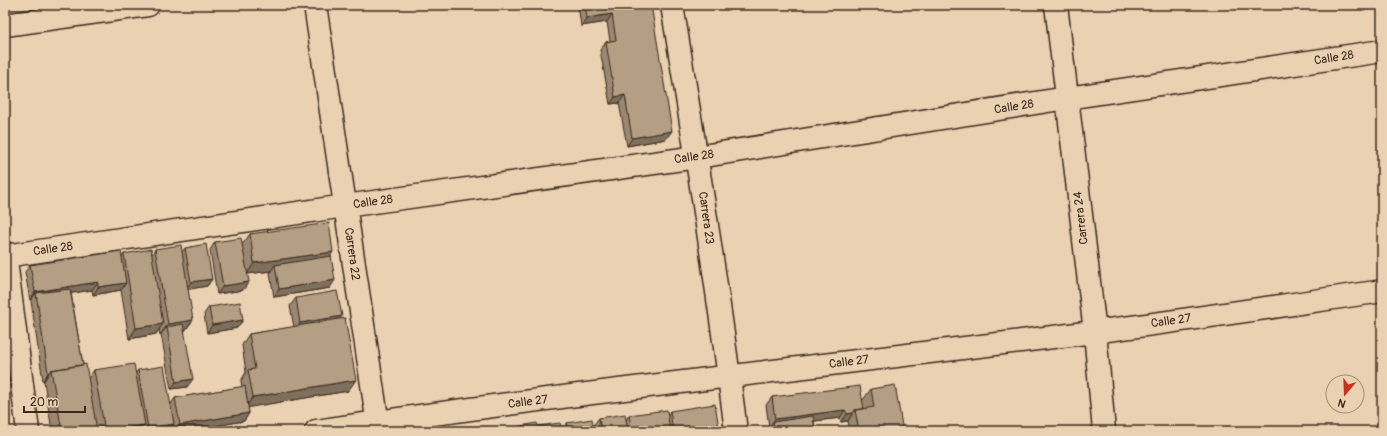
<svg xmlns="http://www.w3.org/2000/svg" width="1387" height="436" viewBox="0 0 1387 436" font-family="Pangolin,sans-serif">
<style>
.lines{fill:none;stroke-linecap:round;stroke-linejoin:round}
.minor-casing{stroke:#3b2a1e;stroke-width:25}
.tertiary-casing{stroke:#3b2a1e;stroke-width:25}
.minor{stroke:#ead1b1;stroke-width:22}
.tertiary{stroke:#ead1b1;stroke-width:22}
.wall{fill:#9b8872;stroke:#3b2a1e}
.shaded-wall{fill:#7e6f5c;stroke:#3b2a1e}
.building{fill:#b49e84;stroke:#3b2a1e}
.labels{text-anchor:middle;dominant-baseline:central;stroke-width:3;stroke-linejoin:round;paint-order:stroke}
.street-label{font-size:12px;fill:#3b2a1e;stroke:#ead1b1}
</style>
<rect width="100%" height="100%" fill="#ead1b1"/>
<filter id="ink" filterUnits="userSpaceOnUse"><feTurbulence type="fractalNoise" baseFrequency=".025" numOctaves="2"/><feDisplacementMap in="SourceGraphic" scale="8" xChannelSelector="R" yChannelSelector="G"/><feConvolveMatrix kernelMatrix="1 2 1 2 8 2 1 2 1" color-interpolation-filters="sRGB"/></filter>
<g filter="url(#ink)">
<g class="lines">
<g class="minor-casing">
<path id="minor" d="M315 5 379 431
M1056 5 1095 332 1104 431
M5 25 148 5
M5 253 28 431
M5 256 345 206 697 157 1067 98 1382 51
M316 431C575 392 834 365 1093 332 1190 320 1286 305 1382 291"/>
</g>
<g class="tertiary-casing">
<path id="tertiary" d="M672 5C695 147 718 288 736 431"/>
</g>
<use href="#minor" class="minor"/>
<use href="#tertiary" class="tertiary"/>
</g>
<path class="wall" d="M578 5H651L666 139 627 146 619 103 610 104 600 50 606 42 610 41 607 22 581 26Z
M250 234 331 256 330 288 274 297 270 273 271 271 247 274 243 290 217 294 210 250 215 242 242 245Z
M185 248 212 279 207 286 188 289 185 331H184L187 387 171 389 161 334 160 335 159 329 156 334 129 339 121 290 93 295 92 290 71 293 83 365 88 379 94 370 136 373 138 370 171 404 175 398 242 387 241 381 246 372 242 345 249 334 294 327 290 306 296 298 342 316 339 319 348 391 248 407 249 413 244 421 185 431H174L173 425 169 431H142V429L140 431H52L44 381H43L31 301 32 299 30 300 25 272 30 265 122 257 124 254H152L155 249 182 252Z
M209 307 243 320 237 328 207 333 204 314Z
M871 389 903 431H850L848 421 841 422 840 418 814 421 815 431H768V430L770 427H769L766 405 772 397 863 400Z
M670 411 717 431H562L567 423 593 426 599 418 626 420 629 415H668Z"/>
<path class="shaded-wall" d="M612 14 607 22 581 26 587 18Z
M625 95 619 103 610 104 615 97Z
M672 131 666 139 627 146 632 138Z
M333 252 326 263 275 265 271 271 247 274 254 263Z
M212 279 207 286 185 290 191 282Z
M335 280 330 288 274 297 279 289Z
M98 282 92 290 37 299 36 293 32 299 30 300 35 292Z
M249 282 243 290 217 294 223 286Z
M126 283 121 290 93 295 98 287Z
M342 316 336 324 295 331 300 323Z
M193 320 185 331 168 333 167 327 161 334 160 335 168 324Z
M243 320 237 328 207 333 212 325Z
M163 324 156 334 129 339 136 328Z
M48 373H49L44 381H43Z
M193 379 187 387 171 389 176 382Z
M356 380 348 391 245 408 253 397Z
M845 410 840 418 774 426 773 422 769 427 775 419Z
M249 413 244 421 185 431H175L180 425Z
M853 413 848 421 841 422 847 414Z
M174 424 169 431H146L148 428Z
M145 425 140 431H105Z
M719 428 716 431H699Z"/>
<path class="building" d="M585 5H651L672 131 632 138 625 95 615 97 606 42 616 40 612 14 587 18Z
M329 223 333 252 254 263 250 234Z
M241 238 249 282 223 286 215 242Z
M206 244 212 279 191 282 185 248Z
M181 245 193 320 168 324 155 249Z
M151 249 163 324 136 328 124 254Z
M121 251 126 283 98 287V282L35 292 30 265Z
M331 256 335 280 279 289 275 265Z
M70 289 83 365 51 370 49 373H48L36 293Z
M337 291 342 316 300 323 296 298Z
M240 302 243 320 212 325 209 307Z
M345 318 356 380 253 397 248 370 255 369 249 334Z
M183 324 193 379 176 382 167 327Z
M86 364 97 431H62L51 370Z
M134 364 145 425 105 431 94 370Z
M164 366 174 424 148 428 138 370Z
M895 385 903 431H859L855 410 874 407 871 389Z
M245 386 249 413 180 425 175 398Z
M860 386 864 409 855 410 853 413 847 414 845 410 775 419 772 397Z
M715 404 719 428 699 431H673L670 411Z
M667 410 670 431H632L629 415Z
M5 411 8 431H5Z
M625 414 628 431H601L599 418Z
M813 416 815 431H775L773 422Z
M592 419 594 431H569L567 423Z
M537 423 538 426 560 423 562 431H511L510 428Z"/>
</g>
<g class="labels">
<g class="street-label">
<text transform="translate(1334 58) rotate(-9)">Calle 28</text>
<text transform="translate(1014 107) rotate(-9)">Calle 28</text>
<text transform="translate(694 157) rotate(-8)">Calle 28</text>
<text transform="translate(373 202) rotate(-8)">Calle 28</text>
<text transform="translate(706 218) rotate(82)">Carrera 23</text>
<text transform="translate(1081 218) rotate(-97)">Carrera 24</text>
<text transform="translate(53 249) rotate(-8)">Calle 28</text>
<text transform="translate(352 254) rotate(82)">Carrera 22</text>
<text transform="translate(1171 321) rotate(-8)">Calle 27</text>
<text transform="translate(849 362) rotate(-7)">Calle 27</text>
<text transform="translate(528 402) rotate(-7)">Calle 27</text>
</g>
</g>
<rect width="1387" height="436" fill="none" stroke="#ead1b1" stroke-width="20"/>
<rect x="10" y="10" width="1367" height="416" fill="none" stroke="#3b2a1e" stroke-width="1.5" filter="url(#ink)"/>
<g transform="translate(1345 394) rotate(199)"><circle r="19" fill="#ead1b1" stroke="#a48e76"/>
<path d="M0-3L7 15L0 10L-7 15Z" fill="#c8321e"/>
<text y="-6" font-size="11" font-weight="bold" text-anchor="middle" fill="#3b2a1e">N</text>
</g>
<path d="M24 406v6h61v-6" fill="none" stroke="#3b2a1e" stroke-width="2"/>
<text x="30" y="406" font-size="12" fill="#3b2a1e" stroke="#ead1b1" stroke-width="3" paint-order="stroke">20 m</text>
</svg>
